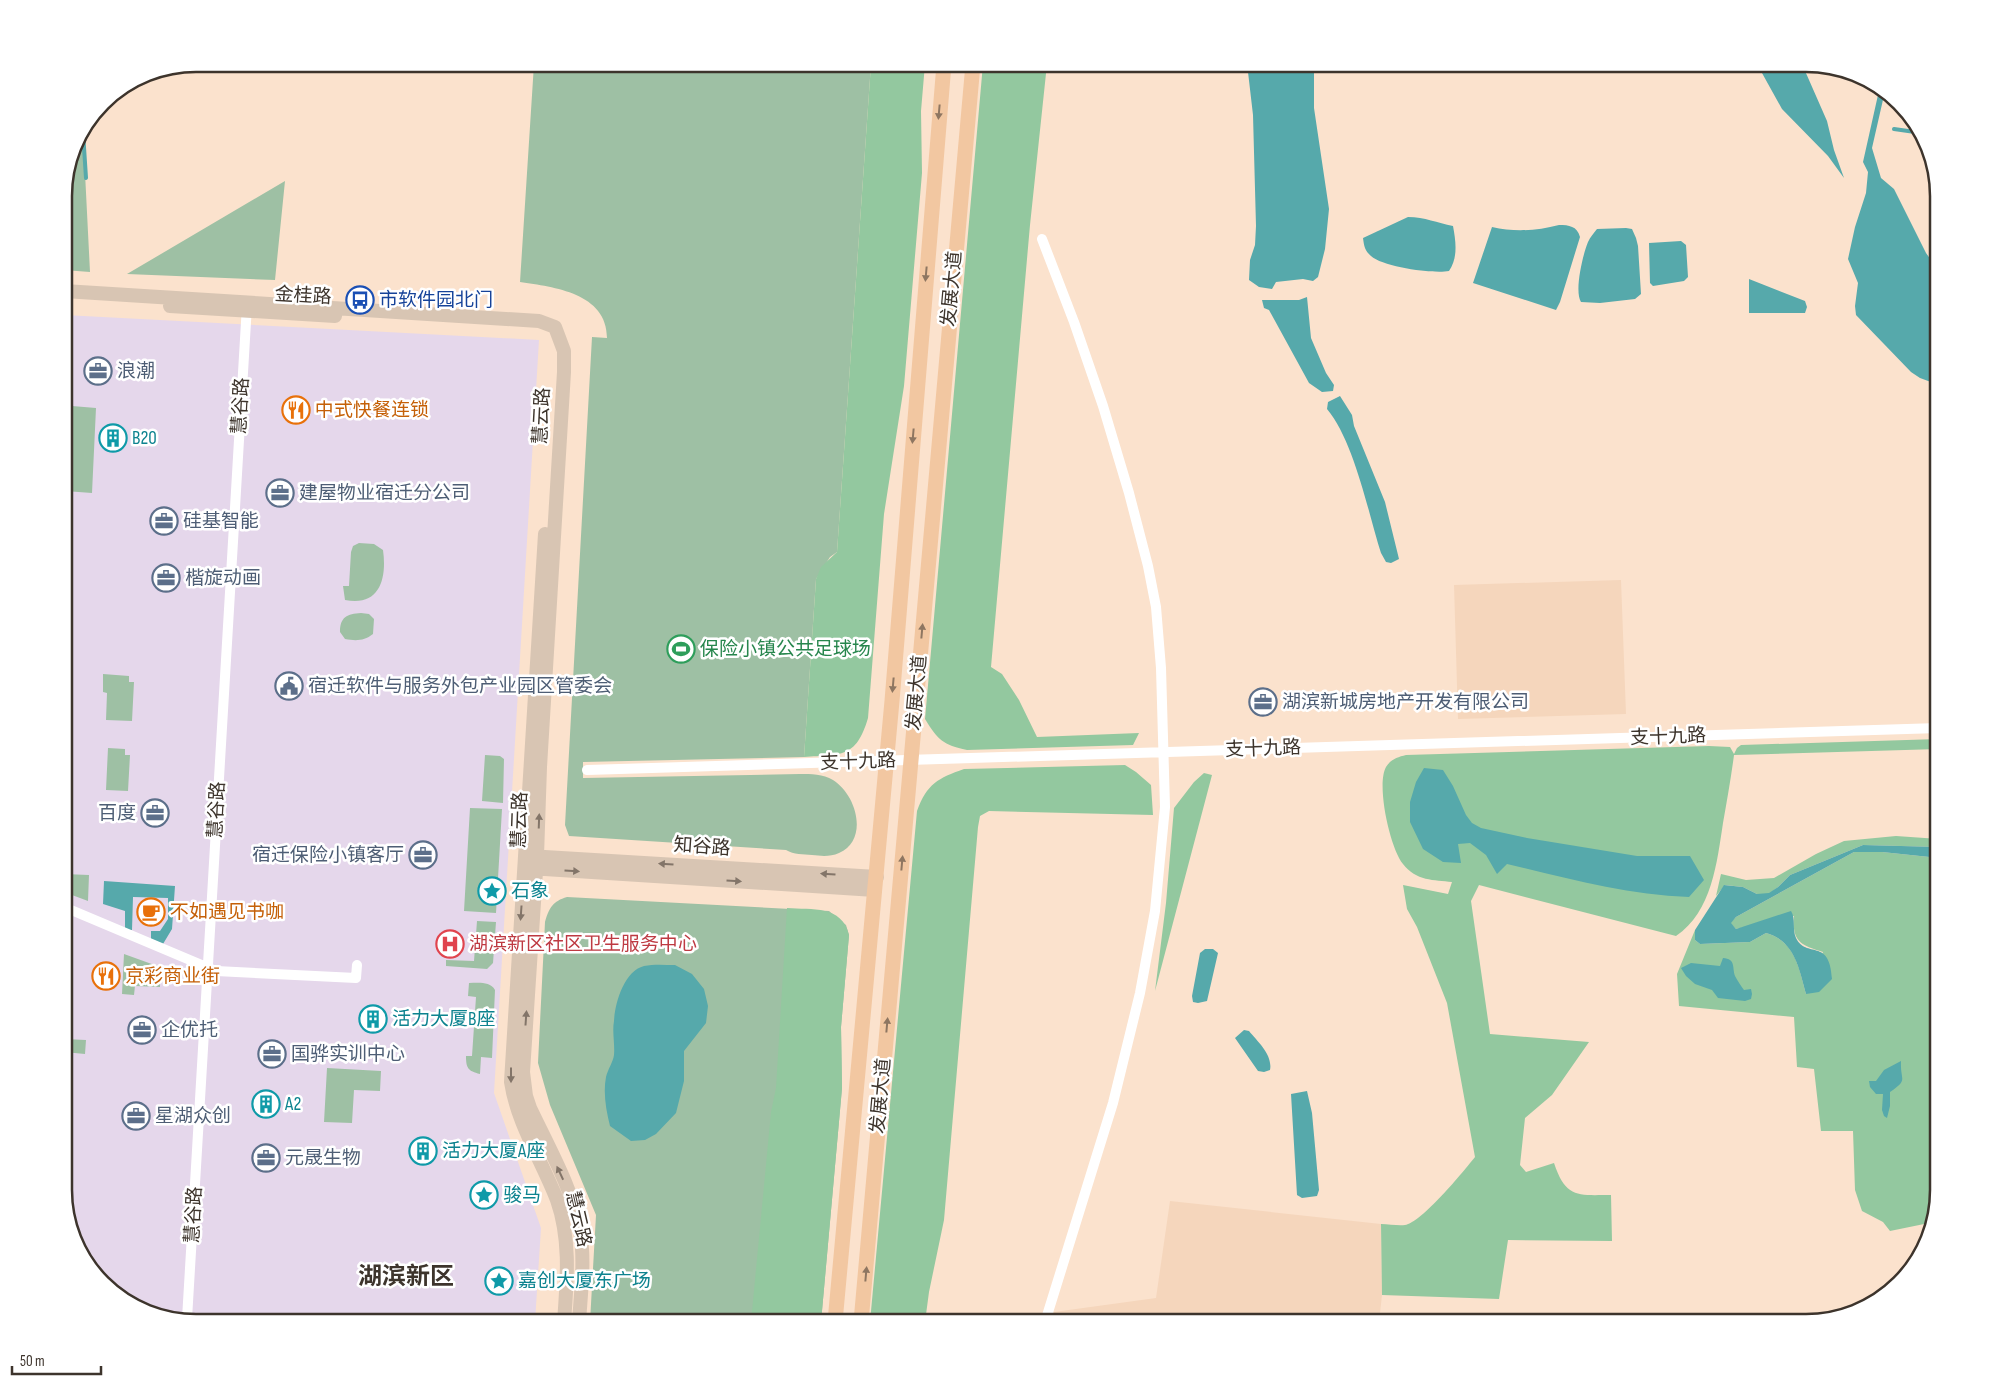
<svg xmlns="http://www.w3.org/2000/svg" width="2003" height="1386" viewBox="0 0 2003 1386" font-family="'Sofia Sans Condensed','Noto Sans SC',sans-serif">
<style>
.commercial{fill:#e5d7eb}
.built{fill:#f5d6bc}
.green{fill:#9ec0a4}
.forest{fill:#93c89f}
.water{fill:#56a9ab}
.lines{fill:none;stroke-linecap:round;stroke-linejoin:round}
.stream{stroke:#56a9ab;stroke-width:4}
.street{stroke:#fff;stroke-width:10}
.secondary{stroke:#d8c5b3;stroke-width:14}
.primary{stroke:#f2c7a1;stroke-width:15}
.oneway{fill:#8e7661}
.oneway2{fill:#837569}
.labels{text-anchor:middle;dominant-baseline:central;stroke-width:5;stroke-linejoin:round;paint-order:stroke}
.street-label{font-size:19px;fill:#3d342c;stroke:#fff}
.transit-label{font-size:19px;fill:#164399;stroke:#fff;text-anchor:start}
.service-label{font-size:19px;fill:#4e5e75;stroke:#fff;text-anchor:start}
.food-label{font-size:19px;fill:#c56008;stroke:#fff;text-anchor:start}
.culture-label{font-size:19px;fill:#0d838f;stroke:#fff;text-anchor:start}
.leisure-label{font-size:19px;fill:#27864d;stroke:#fff;text-anchor:start}
.health-label{font-size:19px;fill:#be3a42;stroke:#fff;text-anchor:start}
.district-label{font-size:24px;font-weight:bold;fill:#3d342c;stroke:#fff}
.rim{fill:none;stroke:#3d342c;stroke-width:2.5}
</style>
<rect width="100%" height="100%" fill="#fbe2cd"/>
<path class="commercial" d="M64 315 539 340 494 1093 541 1228 535 1322H197L123 1300 81 1256 64 1198Z"/>
<path class="built" d="M1621 580 1626 714 1458 719 1454 585Z
M1170 1201 1381 1224 1382 1295 1379 1322H1056L1054 1312 1156 1298Z"/>
<path class="green" d="M534 64H871L837 552 830 557 816 579 804 757 583 762V778L800 774C811 774 823 774 833 780 857 795 869 840 839 853 830 857 821 856 812 855 803 854 794 855 786 850L569 836 565 825 592 337 607 338C607 293 554 287 520 282Z
M83 133 90 272 64 270C64 225 57 171 83 133Z
M285 181 275 280 127 274Z
M72 406 96 408 92 493 65 491 64 494V443L72 418 64 415 66 407Z
M359 543 374 544 383 550C387 578 380 607 345 600L343 586H349L351 552 353 546Z
M361 613 369 614 374 619 373 634C364 641 356 641 345 639L340 632C340 617 347 614 361 613Z
M64 664H72L70 696H64Z
M103 674 129 676V682H134L132 721 106 720 107 693 103 692Z
M108 748 125 749V755H130L128 791 106 790Z
M485 755 500 756 504 759 503 803 482 801Z
M470 808 502 809 496 913 464 911Z
M64 874 89 875 88 901 64 892Z
M567 897 829 911 846 925 849 935 841 1027 842 1088 821 1322H590L596 1215 550 1105 538 1063 545 922C549 908 553 901 567 897Z
M477 921 496 922 493 963 487 969 446 966V960L474 961Z
M124 954 160 967V987L135 986 134 995 122 994Z
M469 983C478 983 490 981 495 990L492 1058 481 1057 480 1074C468 1071 466 1068 466 1056H472L476 997 468 996Z
M64 1039 86 1040 85 1054 64 1052Z
M327 1068 381 1071 380 1091 354 1090 352 1123 324 1122Z"/>
<path class="forest" d="M871 64H925L921 111 922 173 904 386 884 514 868 718C856 759 841 754 804 757L816 579 821 567 837 552Z
M983 64H1047L1030 225 991 667 1002 674 1019 700 1037 737 1139 733 1133 745 967 750C943 745 938 740 925 719Z
M1939 739V749L1734 755C1731 778 1727 800 1723 823 1717 862 1712 912 1676 936L1479 885 1471 901 1490 1034 1589 1042 1552 1095 1525 1118 1520 1165 1526 1172 1554 1163C1566 1199 1578 1195 1611 1195L1612 1241 1508 1240 1499 1299 1382 1295 1381 1224C1389 1224 1398 1226 1405 1225 1421 1223 1464 1171 1475 1157L1447 1003 1417 927 1407 909 1403 885 1448 894 1452 882C1434 880 1416 881 1403 864 1390 848 1376 785 1386 767 1391 759 1398 757 1406 755L1709 746 1730 747 1734 754 1737 748 1741 745Z
M1125 765 1136 772 1151 785 1153 815 989 811 980 816 978 827 944 1220 929 1292 925 1322H870L917 811C927 784 938 778 964 769Z
M1204 773 1212 775 1155 991 1166 903 1174 808 1194 782Z
M1896 836 1939 839V847L1863 845 1790 875 1778 887 1769 894H1757L1743 887 1725 885 1716 896 1721 874 1746 880 1774 878 1816 854 1844 841Z
M1854 852H1882L1939 858V1190L1929 1223 1890 1231 1883 1222 1862 1211 1855 1190 1853 1131H1821L1814 1069 1797 1067 1794 1017 1679 1006 1677 974 1695 930V940L1700 944 1750 942 1766 933C1795 941 1799 968 1806 994L1823 952C1800 945 1792 941 1794 916L1736 929 1730 923 1736 917Z
M787 908C812 910 842 905 849 935L841 1027 842 1088 821 1322H751L771 1112 776 1088Z"/>
<path class="water" d="M1250 64H1314V108L1329 209 1325 249 1318 277 1313 281 1303 279 1276 282 1272 289 1259 287 1249 280 1250 260 1255 245 1256 226 1253 115 1248 72Z
M1757 64H1802L1827 121 1834 150 1844 178 1828 156 1782 109Z
M1880 86 1885 91 1872 148 1881 178 1894 189 1926 253 1939 271V385L1920 378 1911 372 1856 315 1855 306 1858 283 1848 259 1855 227 1866 193 1868 172 1863 162Z
M1408 217C1425 217 1437 223 1453 226 1456 242 1458 258 1449 271 1433 274 1383 267 1371 256 1365 251 1364 246 1363 238Z
M1559 225C1569 225 1577 226 1580 237L1560 302 1556 310 1473 283 1492 227C1514 232 1536 231 1559 225Z
M1626 228 1632 229 1636 238 1638 246 1641 294 1635 299 1600 303 1581 302C1574 291 1583 254 1588 242 1590 237 1594 233 1597 229Z
M1681 241 1686 245 1688 277 1684 281 1653 286 1650 283 1649 243Z
M1749 279 1805 301 1807 307 1805 313H1749Z
M1307 297 1311 338 1326 373 1334 385 1333 391 1322 392 1309 383 1269 310 1264 308 1262 300H1299Z
M1340 396 1352 415 1354 426 1385 502 1399 559 1391 563 1386 562 1381 553C1368 512 1354 441 1327 409L1328 402Z
M1424 768 1443 770 1453 786 1466 815 1472 823 1481 828 1527 838 1637 856H1690L1704 880 1689 897C1627 895 1567 878 1507 864L1497 874 1486 855 1470 843 1458 844 1461 863 1443 862 1423 849 1410 822V802L1416 782Z
M1863 845 1939 847V858L1882 852H1854L1736 917 1731 923 1736 929 1791 911C1796 919 1792 929 1796 938 1806 959 1830 937 1832 979L1819 992 1806 994C1799 969 1795 941 1766 933L1750 942 1700 944 1695 940V930L1724 885 1743 887 1757 894 1769 893 1778 887 1790 875Z
M104 881 175 886 172 929 163 944 151 939V931H160L168 919V898L133 897 132 930H125V911L103 904Z
M1205 949H1213L1218 953 1207 1001 1198 1003 1193 1002 1192 996 1200 953Z
M1723 958C1736 959 1732 967 1735 976 1737 980 1741 986 1744 990L1751 989 1752 994 1751 999 1745 1001 1718 998 1712 990 1695 984 1686 976 1681 968 1691 963 1720 966Z
M675 965 692 974 704 989 708 1006 706 1023 684 1051V1081L676 1113 656 1134 645 1140 631 1141 610 1126C606 1110 603 1093 606 1077 608 1069 613 1062 614 1055 615 1044 612 1032 614 1021 615 1003 624 971 644 966 654 964 665 965 675 965Z
M1244 1030 1249 1031C1258 1042 1273 1055 1270 1070L1264 1072 1258 1071 1235 1038Z
M1901 1061C1900 1081 1909 1079 1890 1092V1106L1887 1118 1884 1116 1882 1110 1883 1094H1876L1870 1087 1869 1081H1876L1884 1070Z
M1307 1091 1312 1113 1319 1190 1317 1196 1302 1198 1297 1195 1291 1094Z"/>
<g class="lines">
<path class="stream" d="M1894 129 1922 133
M83 132 86 178"/>
<path class="street" d="M1042 239 1074 322 1103 406 1129 493 1148 566 1156 607 1161 668 1165 807 1155 911 1140 993 1113 1103 1045 1322
M587 770 1939 728
M64 907 216 971 356 978 357 965
M187 1319 247 305"/>
<path class="secondary" d="M64 291 539 321 555 327 564 351V372L540 767 537 856 523 1072 526 1096 530 1108C547 1144 574 1192 580 1230 585 1260 581 1291 579 1322
M170 306 335 316
M545 534 511 1082C517 1123 542 1161 557 1200 571 1240 567 1281 564 1322
M528 856 877 877
M529 868 875 890"/>
<path class="primary" d="M835 1322 892 701 944 64
M861 1322 973 64"/>
</g>
<defs><path id="oneway-solid" d="M-6-.8H1V-3.2L6.5 0L1 3.2V.8H-6Z" transform="scale(1.25)"/></defs>
<g class="oneway">
<use href="#oneway-solid" transform="translate(939 112) rotate(95)"/>
<use href="#oneway-solid" transform="translate(926 274) rotate(95)"/>
<use href="#oneway-solid" transform="translate(913 436) rotate(95)"/>
<use href="#oneway-solid" transform="translate(922 631) rotate(-85)"/>
<use href="#oneway-solid" transform="translate(893 685) rotate(95)"/>
<use href="#oneway-solid" transform="translate(902 863) rotate(-85)"/>
<use href="#oneway-solid" transform="translate(887 1025) rotate(-85)"/>
<use href="#oneway-solid" transform="translate(866 1274) rotate(-85)"/>
</g>
<g class="oneway2">
<use href="#oneway-solid" transform="translate(539 821) rotate(-88)"/>
<use href="#oneway-solid" transform="translate(666 864) rotate(-176)"/>
<use href="#oneway-solid" transform="translate(572 871) rotate(4)"/>
<use href="#oneway-solid" transform="translate(828 874) rotate(-176)"/>
<use href="#oneway-solid" transform="translate(734 881) rotate(4)"/>
<use href="#oneway-solid" transform="translate(521 913) rotate(94)"/>
<use href="#oneway-solid" transform="translate(526 1018) rotate(-86)"/>
<use href="#oneway-solid" transform="translate(511 1075) rotate(90)"/>
<use href="#oneway-solid" transform="translate(560 1173) rotate(-115)"/>
</g>
<defs>
<g id="bus-ring" transform="scale(1.4375)"><circle r="9.5" fill="#fff" stroke="#1a4fb4" stroke-width="1.5"/><path d="M-5-6H5V4H4V6H2V4H-2V6H-4V4H-5ZM-3.5-4V0h7V-4ZM-3.5 1.2v1.5H-2V1.2ZM2 1.2v1.5H3.5V1.2Z" fill="#1a4fb4"/></g>
<g id="office-ring" transform="scale(1.4375)"><circle r="9.5" fill="#fff" stroke="#5c6f8a" stroke-width="1.5"/><path d="M-6-3h4V-5.5h4V-3h4V5H-6ZM-1-4.5V-3h2v-1.5ZM-6 0V1H6V0Z" fill="#5c6f8a"/></g>
<g id="restaurant-ring" transform="scale(1.4375)"><circle r="9.5" fill="#fff" stroke="#e8710a" stroke-width="1.5"/><path d="M-5-6h1v4h1v-4h1v4h1v-4h1v5L-1.5 .5V6h-2V.5L-5-1ZM5-6V6H3V1.5H1.5Q1.5-4 5-6Z" fill="#e8710a"/></g>
<g id="building-ring" transform="scale(1.4375)"><circle r="9.5" fill="#fff" stroke="#0f9aa8" stroke-width="1.5"/><path d="M-4-6H4V6H1V3H-1V6H-4ZM-2.5-4.3h1.7v1.8h-1.7ZM.8-4.3h1.7v1.8H.8ZM-2.5-1h1.7V.8h-1.7ZM.8-1h1.7V.8H.8Z" fill="#0f9aa8"/></g>
<g id="stadium-ring" transform="scale(1.4375)"><circle r="9.5" fill="#fff" stroke="#2e9e5b" stroke-width="1.5"/><path d="M0-5a6.5 5 0 1 0 0 10a6.5 5 0 1 0 0-10ZM-3.5-1.8h7v3.6h-7Z" fill="#2e9e5b"/></g>
<g id="civic-ring" transform="scale(1.4375)"><circle r="9.5" fill="#fff" stroke="#5c6f8a" stroke-width="1.5"/><path d="M-.6-6.5H3V-4.5H.6V-3L4-1V1h2V6H-6V1h2V-1L-.6-3ZM-1.2 2.5V6h2.4V2.5Z" fill="#5c6f8a"/></g>
<g id="sight-ring" transform="scale(1.4375)"><circle r="9.5" fill="#fff" stroke="#0f9aa8" stroke-width="1.5"/><path d="M0-6L1.8-2.2L6-1.7L2.9 1.2L3.7 5.4L0 3.3L-3.7 5.4L-2.9 1.2L-6-1.7L-1.8-2.2Z" fill="#0f9aa8"/></g>
<g id="cafe-ring" transform="scale(1.4375)"><circle r="9.5" fill="#fff" stroke="#e8710a" stroke-width="1.5"/><path d="M-5.5-4.5H6V0H3Q3 3.5 0 3.5H-2.5Q-5.5 3.5-5.5 0ZM3-3.2v2h1.7v-2ZM-6 4.5H4V6H-6Z" fill="#e8710a"/></g>
<g id="hospital-ring" transform="scale(1.4375)"><circle r="9.5" fill="#fff" stroke="#e0444e" stroke-width="1.5"/><path d="M-5-5h3v3.5h4V-5h3V5h-3V1.5h-4V5h-3Z" fill="#e0444e"/></g>
</defs>
<g fill-rule="evenodd">
<use href="#bus-ring" x="360" y="300"/>
<use href="#office-ring" x="98" y="371"/>
<use href="#restaurant-ring" x="296" y="410"/>
<use href="#building-ring" x="113" y="438"/>
<use href="#office-ring" x="280" y="493"/>
<use href="#office-ring" x="164" y="521"/>
<use href="#office-ring" x="166" y="578"/>
<use href="#stadium-ring" x="681" y="649"/>
<use href="#civic-ring" x="289" y="686"/>
<use href="#office-ring" x="1263" y="702"/>
<use href="#office-ring" x="155" y="813"/>
<use href="#office-ring" x="423" y="855"/>
<use href="#sight-ring" x="492" y="891"/>
<use href="#cafe-ring" x="151" y="912"/>
<use href="#hospital-ring" x="450" y="944"/>
<use href="#restaurant-ring" x="106" y="976"/>
<use href="#building-ring" x="373" y="1019"/>
<use href="#office-ring" x="142" y="1030"/>
<use href="#office-ring" x="272" y="1054"/>
<use href="#building-ring" x="266" y="1104"/>
<use href="#office-ring" x="136" y="1116"/>
<use href="#building-ring" x="423" y="1151"/>
<use href="#office-ring" x="266" y="1158"/>
<use href="#sight-ring" x="484" y="1195"/>
<use href="#sight-ring" x="499" y="1281"/>
</g>
<g class="labels">
<g class="street-label">
<text transform="translate(952 289) rotate(-85)">发展大道</text>
<text transform="translate(303 296) rotate(3)">金桂路</text>
<text transform="translate(241 406) rotate(-87)">慧谷路</text>
<text transform="translate(542 416) rotate(-87)">慧云路</text>
<text transform="translate(917 693) rotate(-85)">发展大道</text>
<text transform="translate(1668 737) rotate(-2)">支十九路</text>
<text transform="translate(1263 749) rotate(-2)">支十九路</text>
<text transform="translate(858 762) rotate(-2)">支十九路</text>
<text transform="translate(217 810) rotate(-87)">慧谷路</text>
<text transform="translate(520 820) rotate(-88)">慧云路</text>
<text transform="translate(702 847) rotate(4)">知谷路</text>
<text transform="translate(881 1096) rotate(-85)">发展大道</text>
<text transform="translate(194 1215) rotate(-87)">慧谷路</text>
<text transform="translate(578 1219) rotate(77)">慧云路</text>
</g>
<g class="transit-label">
<text x="379" y="300">市软件园北门</text>
</g>
<g class="service-label">
<text x="117" y="371">浪潮</text>
<text x="299" y="493">建屋物业宿迁分公司</text>
<text x="183" y="521">硅基智能</text>
<text x="185" y="578">楷旋动画</text>
<text x="308" y="686">宿迁软件与服务外包产业园区管委会</text>
<text x="1282" y="702">湖滨新城房地产开发有限公司</text>
<text x="136" y="813" text-anchor="end">百度</text>
<text x="404" y="855" text-anchor="end">宿迁保险小镇客厅</text>
<text x="161" y="1030">企优托</text>
<text x="291" y="1054">国骅实训中心</text>
<text x="155" y="1116">星湖众创</text>
<text x="285" y="1158">元晟生物</text>
</g>
<g class="food-label">
<text x="315" y="410">中式快餐连锁</text>
<text x="170" y="912">不如遇见书咖</text>
<text x="125" y="976">京彩商业街</text>
</g>
<g class="culture-label">
<text x="132" y="438">B20</text>
<text x="511" y="891">石象</text>
<text x="392" y="1019">活力大厦B座</text>
<text x="285" y="1104">A2</text>
<text x="442" y="1151">活力大厦A座</text>
<text x="503" y="1195">骏马</text>
<text x="518" y="1281">嘉创大厦东广场</text>
</g>
<g class="leisure-label">
<text x="700" y="649">保险小镇公共足球场</text>
</g>
<g class="health-label">
<text x="469" y="944">湖滨新区社区卫生服务中心</text>
</g>
<g class="district-label">
<text x="406" y="1276">湖滨新区</text>
</g>
</g>
<path d="M0 0H2003V1386H0ZM196 72H1806A124 124 0 0 1 1930 196V1190A124 124 0 0 1 1806 1314H196A124 124 0 0 1 72 1190V196A124 124 0 0 1 196 72Z" fill="#fff" fill-rule="evenodd"/>
<path class="rim" d="M196 72H1806A124 124 0 0 1 1930 196V1190A124 124 0 0 1 1806 1314H196A124 124 0 0 1 72 1190V196A124 124 0 0 1 196 72Z"/>
<path d="M12 1366v8h89v-8" fill="none" stroke="#3d342c" stroke-width="2.5"/>
<text x="20" y="1366" font-size="15" fill="#3d342c" stroke="#ffffff" stroke-width="4" paint-order="stroke">50 m</text>
</svg>
